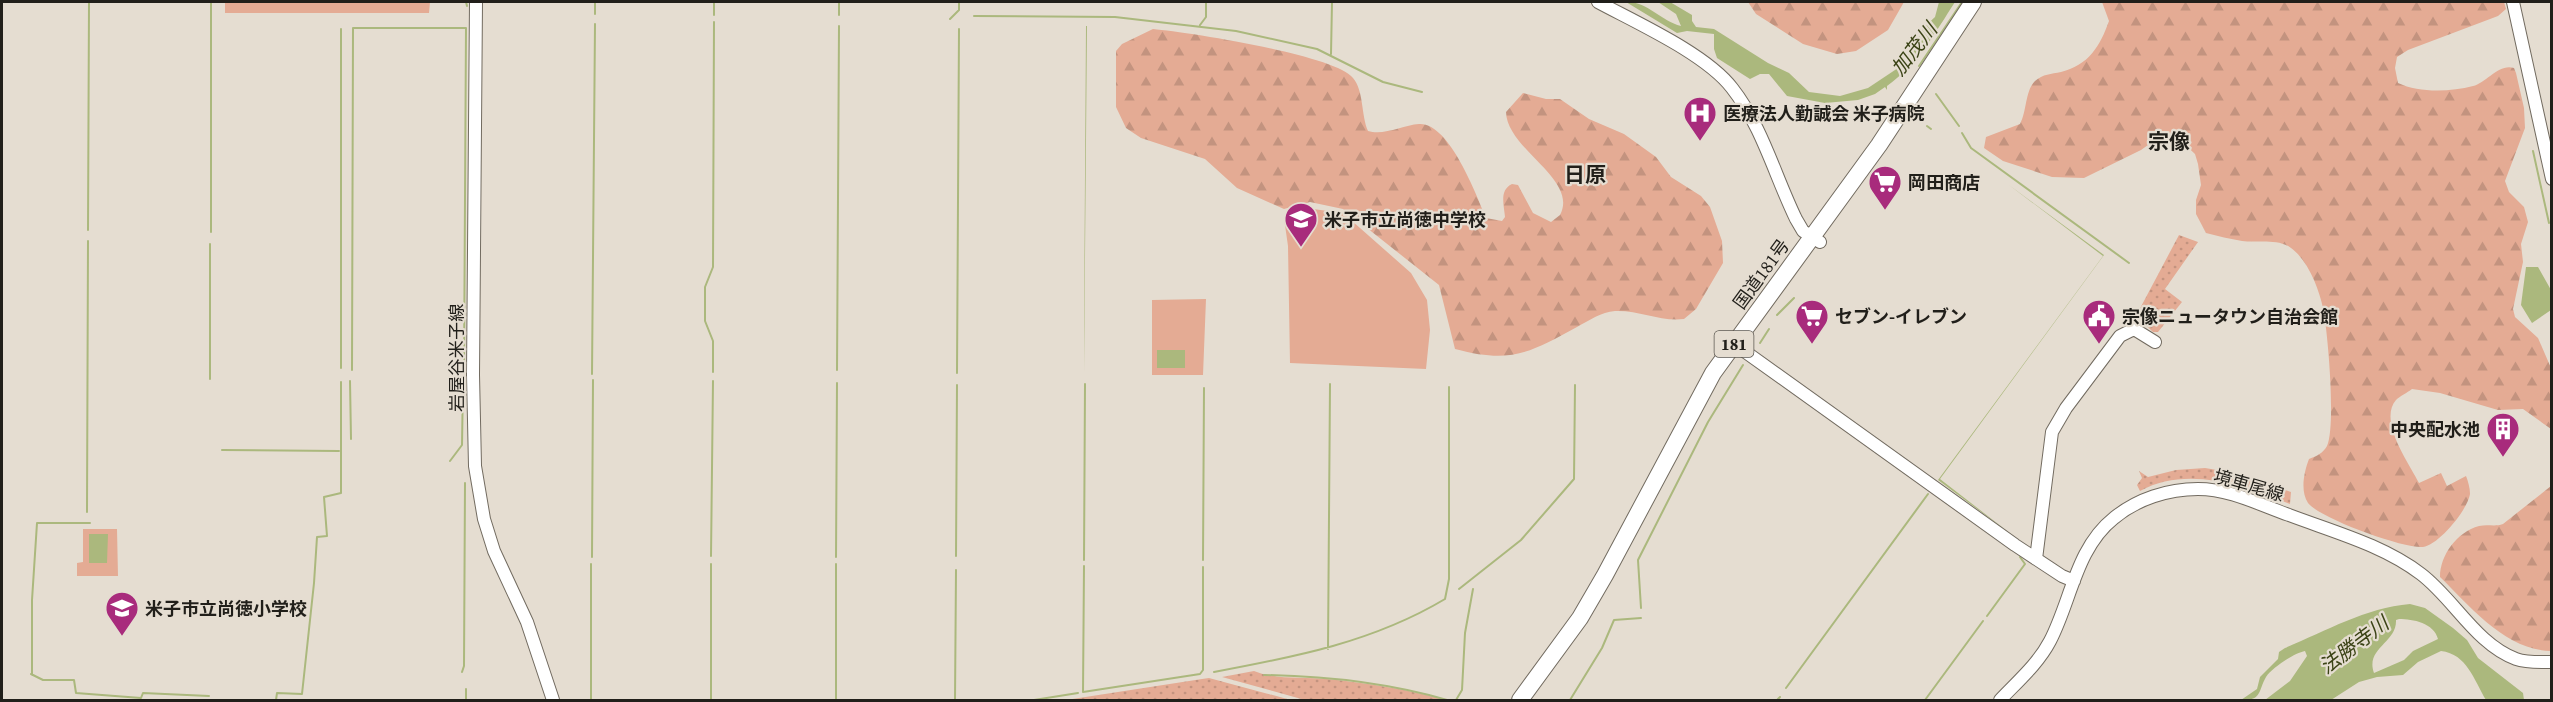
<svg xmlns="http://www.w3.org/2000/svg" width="2553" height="702" viewBox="0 0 2553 702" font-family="'Source Serif 4','Noto Sans JP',serif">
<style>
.grass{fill:url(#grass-dots)}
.forest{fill:url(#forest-firs)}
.garden{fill:#e4ab94}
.water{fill:#abb87d;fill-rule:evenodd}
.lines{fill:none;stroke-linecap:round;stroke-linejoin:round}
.stream{stroke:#abb87d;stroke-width:2}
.secondary-casing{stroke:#726b60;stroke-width:14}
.highway-casing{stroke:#726b60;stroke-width:18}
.secondary{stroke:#fff;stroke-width:12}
.highway{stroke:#fff;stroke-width:16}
.labels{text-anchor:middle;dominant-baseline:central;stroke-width:4.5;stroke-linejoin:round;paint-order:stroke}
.shield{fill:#e5ddd1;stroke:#5c5851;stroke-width:1.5}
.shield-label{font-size:16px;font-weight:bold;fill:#211f1a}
.poi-label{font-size:18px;font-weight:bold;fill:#211f1a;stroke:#e5ddd1;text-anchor:start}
.street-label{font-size:18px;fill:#211f1a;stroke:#e5ddd1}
.water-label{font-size:20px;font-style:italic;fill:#3b4316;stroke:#e5ddd1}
.quarter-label{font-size:21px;font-weight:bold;fill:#211f1a;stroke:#e5ddd1}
</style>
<defs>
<pattern id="grass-dots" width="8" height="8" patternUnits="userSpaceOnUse" patternTransform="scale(1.5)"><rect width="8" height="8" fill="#e4ab94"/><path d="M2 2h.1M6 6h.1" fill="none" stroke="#c3937f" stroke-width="1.8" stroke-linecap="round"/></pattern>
<pattern id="forest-firs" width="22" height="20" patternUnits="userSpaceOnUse" patternTransform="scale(1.5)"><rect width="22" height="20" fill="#e4ab94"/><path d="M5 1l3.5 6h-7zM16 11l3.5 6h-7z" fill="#c3937f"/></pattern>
</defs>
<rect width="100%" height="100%" fill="#e5ddd1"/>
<path class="grass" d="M2179 235 2198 242 2165 289 2182 302 2158 332H2153L2136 316Z
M2205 468 2235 473 2291 492 2290 504C2244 486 2188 465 2140 491L2137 485 2142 478 2139 471 2148 477 2176 470Z
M1254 671C1275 680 1304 677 1327 679 1367 683 1407 689 1446 700H1305L1222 677Z
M1209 678 1291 700H1066L1202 679Z"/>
<path class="forest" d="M1748 2H1904L1888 30 1856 51 1837 54 1803 44 1756 14Z
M2102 2H2504L2506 9 2498 16 2408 50 2397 57 2395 68 2398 83C2419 93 2450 92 2473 86 2486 83 2499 63 2514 68L2516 73 2524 108 2525 128 2505 181 2509 192 2524 207 2528 222 2521 244 2523 262 2513 309 2515 317 2538 338 2551 368V429L2523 409 2498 410 2440 393 2412 389C2407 393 2400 396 2396 400 2378 421 2409 463 2419 483L2441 473 2447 486 2466 476C2468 481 2470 488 2470 494 2468 509 2439 545 2423 547 2404 549 2319 518 2308 503 2300 491 2304 472 2309 459 2317 456 2323 453 2327 446 2336 426 2328 332 2323 308 2319 289 2308 260 2291 248 2278 238 2257 243 2242 241 2230 239 2218 236 2206 233L2196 214V200L2201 185 2198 164 2195 154 2175 135H2162L2141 150 2084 178 2052 177 2003 161 1984 148 1986 137 2020 124C2027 111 2025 91 2035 81 2043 74 2051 74 2061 72 2089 65 2100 46 2109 21Z
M1153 29C1187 32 1335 55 1353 78 1364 91 1361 115 1368 131 1384 136 1403 125 1419 124 1449 122 1476 194 1486 218L1502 221 1505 217C1504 205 1499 190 1512 184L1518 185 1533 213 1551 222 1560 215C1579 179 1507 150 1506 112L1523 93 1546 99H1560L1589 119 1624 134 1656 157 1671 177 1701 196 1710 207 1722 241 1723 263 1696 309 1684 319C1661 322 1639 310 1615 311 1601 312 1590 320 1577 327 1529 353 1511 364 1455 349L1439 285 1343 209 1310 202 1284 209 1237 188 1205 159 1141 138 1126 128 1116 107V51L1122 44Z
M2551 486V651C2505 650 2471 607 2440 577 2440 555 2457 532 2479 526 2488 524 2495 527 2503 524Z"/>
<path class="garden" d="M225 2H430L429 13H225Z
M1313 209 1343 213 1411 273 1427 300 1430 330 1426 369 1290 363 1288 246 1284 218Z
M1206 299 1203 375H1152V300Z
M83 529H117L118 576H77V563L83 562Z"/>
<path class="water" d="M1626 2C1647 1 1661 21 1681 26L1676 14 1658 2H1670L1692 15V21L1696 27 1714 29 1768 63 1789 73 1809 92 1840 96 1868 88 1898 68 1916 43 1922 29 1935 17 1939 2H1955C1935 33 1918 64 1887 86V90L1885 87 1875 94 1858 100 1825 103 1787 96 1769 74H1760L1750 79 1717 58 1714 49V34L1687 31 1677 33Z
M1086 26H1087L1084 373V324Z
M2009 185 2104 255 1940 479 2011 534 1938 480 2103 256Z
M2526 267H2538L2551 290V310L2532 323 2521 305Z
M1157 350H1185V368H1157Z
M89 534H108L107 563H89Z
M2410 604 2425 608 2453 628 2467 640 2478 658 2523 693 2524 700H2486C2474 680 2467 654 2441 651L2418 662 2403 675 2377 677 2359 682 2331 700H2265L2290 681 2307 656 2305 651C2294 653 2272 668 2266 677 2258 691 2262 701 2241 700L2257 689 2260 677 2278 659 2279 652 2285 648C2326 631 2365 608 2410 604ZM2399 619C2413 619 2434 623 2438 639L2413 651 2404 660 2374 673C2365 648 2397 643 2396 620Z"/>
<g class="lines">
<path class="stream" d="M211 2V232
M466 2 467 6
M595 14V2
M714 15V2
M839 15V2
M974 16 1115 17 1236 31 1317 49 1383 82 1422 92
M950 19 959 10V2
M1200 25 1206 17V2
M341 29V368
M1331 54 1332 2
M1919 66 1962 2
M1936 94 1959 126
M1927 126 1931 129
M1962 133 1971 148 2129 263
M2533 151 2549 223
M88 230 89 2
M210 244V379
M1777 315 1794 298
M1760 343 1769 329
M352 370 353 28H466L464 370
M837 370 839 26
M713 372V341L705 321V287L713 267 714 22
M957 373 959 29
M592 374 595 24
M350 381 351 439
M222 450 339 451
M450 461 462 445 463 381
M87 512 88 241
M711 556 713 381
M956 556 957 385
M592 557 593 380
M836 557 837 383
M1084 560 1085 384
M1203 560 1204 388
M1084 566 1083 692 1200 674 1203 670V567
M1459 589 1521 540 1574 479 1575 385
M1641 608 1638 560 1708 422 1743 365
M1987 616 2025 564 2020 557
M1328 649 1330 384
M462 672 464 666 465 483
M1214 672C1295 657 1373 642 1445 599L1449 579V387
M31 674 43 680H74L76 693 141 698 143 693 209 696
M32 675V600L37 523H90
M1264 675C1325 676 1388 683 1447 700
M1786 688 1928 494
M276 700 277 693 302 694 314 583 317 537 327 536 324 497 341 493V382
M466 700V689
M591 700V564
M711 700V564
M836 700V564
M955 700 956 570
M1034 700 1078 693
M1456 700 1462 690 1465 633 1473 589
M1570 700 1602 648 1614 620 1641 618
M1777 700 1780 697
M1925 700 1983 621"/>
<g class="secondary-casing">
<path id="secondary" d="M476 2 473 375 475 466 484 519 494 551 527 622 553 700
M1598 2C1637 23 1706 54 1732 88 1762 126 1775 176 1796 219L1803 231 1820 242
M2513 2 2552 179
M1740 348 2015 545 2062 576 2074 581
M2036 559 2052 432 2066 408 2120 336 2134 329 2155 342
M2000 700C2017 682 2038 664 2050 641 2071 601 2076 548 2114 518 2137 499 2168 489 2198 489 2230 489 2260 505 2289 515 2334 532 2383 545 2421 574 2454 599 2476 644 2516 659 2527 663 2539 662 2552 662"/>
</g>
<g class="highway-casing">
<path id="highway" d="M1520 700 1580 618 1605 575 1713 373 1879 145 1973 2"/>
</g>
<use href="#secondary" class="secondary"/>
<use href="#highway" class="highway"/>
</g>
<defs>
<g id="hospital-pin" transform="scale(1.725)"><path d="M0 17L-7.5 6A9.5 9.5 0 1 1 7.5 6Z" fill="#a82b7c" stroke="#e5ddd1"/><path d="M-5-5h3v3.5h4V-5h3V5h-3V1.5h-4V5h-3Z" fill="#fff"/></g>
<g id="supermarket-pin" transform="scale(1.725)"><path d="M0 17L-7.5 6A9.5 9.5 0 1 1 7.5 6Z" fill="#a82b7c" stroke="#e5ddd1"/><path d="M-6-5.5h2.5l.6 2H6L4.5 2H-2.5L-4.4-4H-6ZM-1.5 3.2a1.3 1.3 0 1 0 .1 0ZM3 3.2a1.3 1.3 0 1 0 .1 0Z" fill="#fff"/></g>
<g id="school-pin" transform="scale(1.725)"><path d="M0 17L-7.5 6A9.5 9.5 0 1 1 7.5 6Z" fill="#a82b7c" stroke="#e5ddd1"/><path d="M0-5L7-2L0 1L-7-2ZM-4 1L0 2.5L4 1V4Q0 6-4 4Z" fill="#fff"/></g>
<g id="civic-pin" transform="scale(1.725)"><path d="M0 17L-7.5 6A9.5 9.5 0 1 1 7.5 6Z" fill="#a82b7c" stroke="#e5ddd1"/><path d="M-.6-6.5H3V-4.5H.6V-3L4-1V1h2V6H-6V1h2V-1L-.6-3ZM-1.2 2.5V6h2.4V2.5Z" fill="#fff"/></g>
<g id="building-pin" transform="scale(1.725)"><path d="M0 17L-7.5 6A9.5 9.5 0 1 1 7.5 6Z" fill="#a82b7c" stroke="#e5ddd1"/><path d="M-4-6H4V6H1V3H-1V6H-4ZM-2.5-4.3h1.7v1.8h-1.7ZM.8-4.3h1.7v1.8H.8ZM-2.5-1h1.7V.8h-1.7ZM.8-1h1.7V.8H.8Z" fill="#fff"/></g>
</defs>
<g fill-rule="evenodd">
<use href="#hospital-pin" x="1700" y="113"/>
<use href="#supermarket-pin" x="1885" y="182"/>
<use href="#school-pin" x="1301" y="219"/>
<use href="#supermarket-pin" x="1812" y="316"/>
<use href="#civic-pin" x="2099" y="316"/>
<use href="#building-pin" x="2503" y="429"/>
<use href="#school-pin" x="122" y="608"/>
</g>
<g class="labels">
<rect class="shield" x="1714.5" y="331" width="39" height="26" rx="4.5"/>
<g class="shield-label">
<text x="1734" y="344">181</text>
</g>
<g class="poi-label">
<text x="1723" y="113">医療法人勤誠会 米子病院</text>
<text x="1908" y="182">岡田商店</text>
<text x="1324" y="219">米子市立尚徳中学校</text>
<text x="1835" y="316">セブン-イレブン</text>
<text x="2122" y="316">宗像ニュータウン自治会館</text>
<text x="2480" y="429" text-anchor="end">中央配水池</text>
<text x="145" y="608">米子市立尚徳小学校</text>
</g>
<g class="street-label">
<text transform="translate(1761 274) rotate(-54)">国道181号</text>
<text transform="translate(456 358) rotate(-90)">岩屋谷米子線</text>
<text transform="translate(2249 485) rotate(16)">境車尾線</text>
</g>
<g class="water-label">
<text transform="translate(1914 49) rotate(-52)">加茂川</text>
<text transform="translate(2354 645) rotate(-37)">法勝寺川</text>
</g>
<g class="quarter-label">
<text x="2169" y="141">宗像</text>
<text x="1585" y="174">日原</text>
</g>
</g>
<rect width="2553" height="702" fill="none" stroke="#211f1a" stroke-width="6"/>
</svg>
